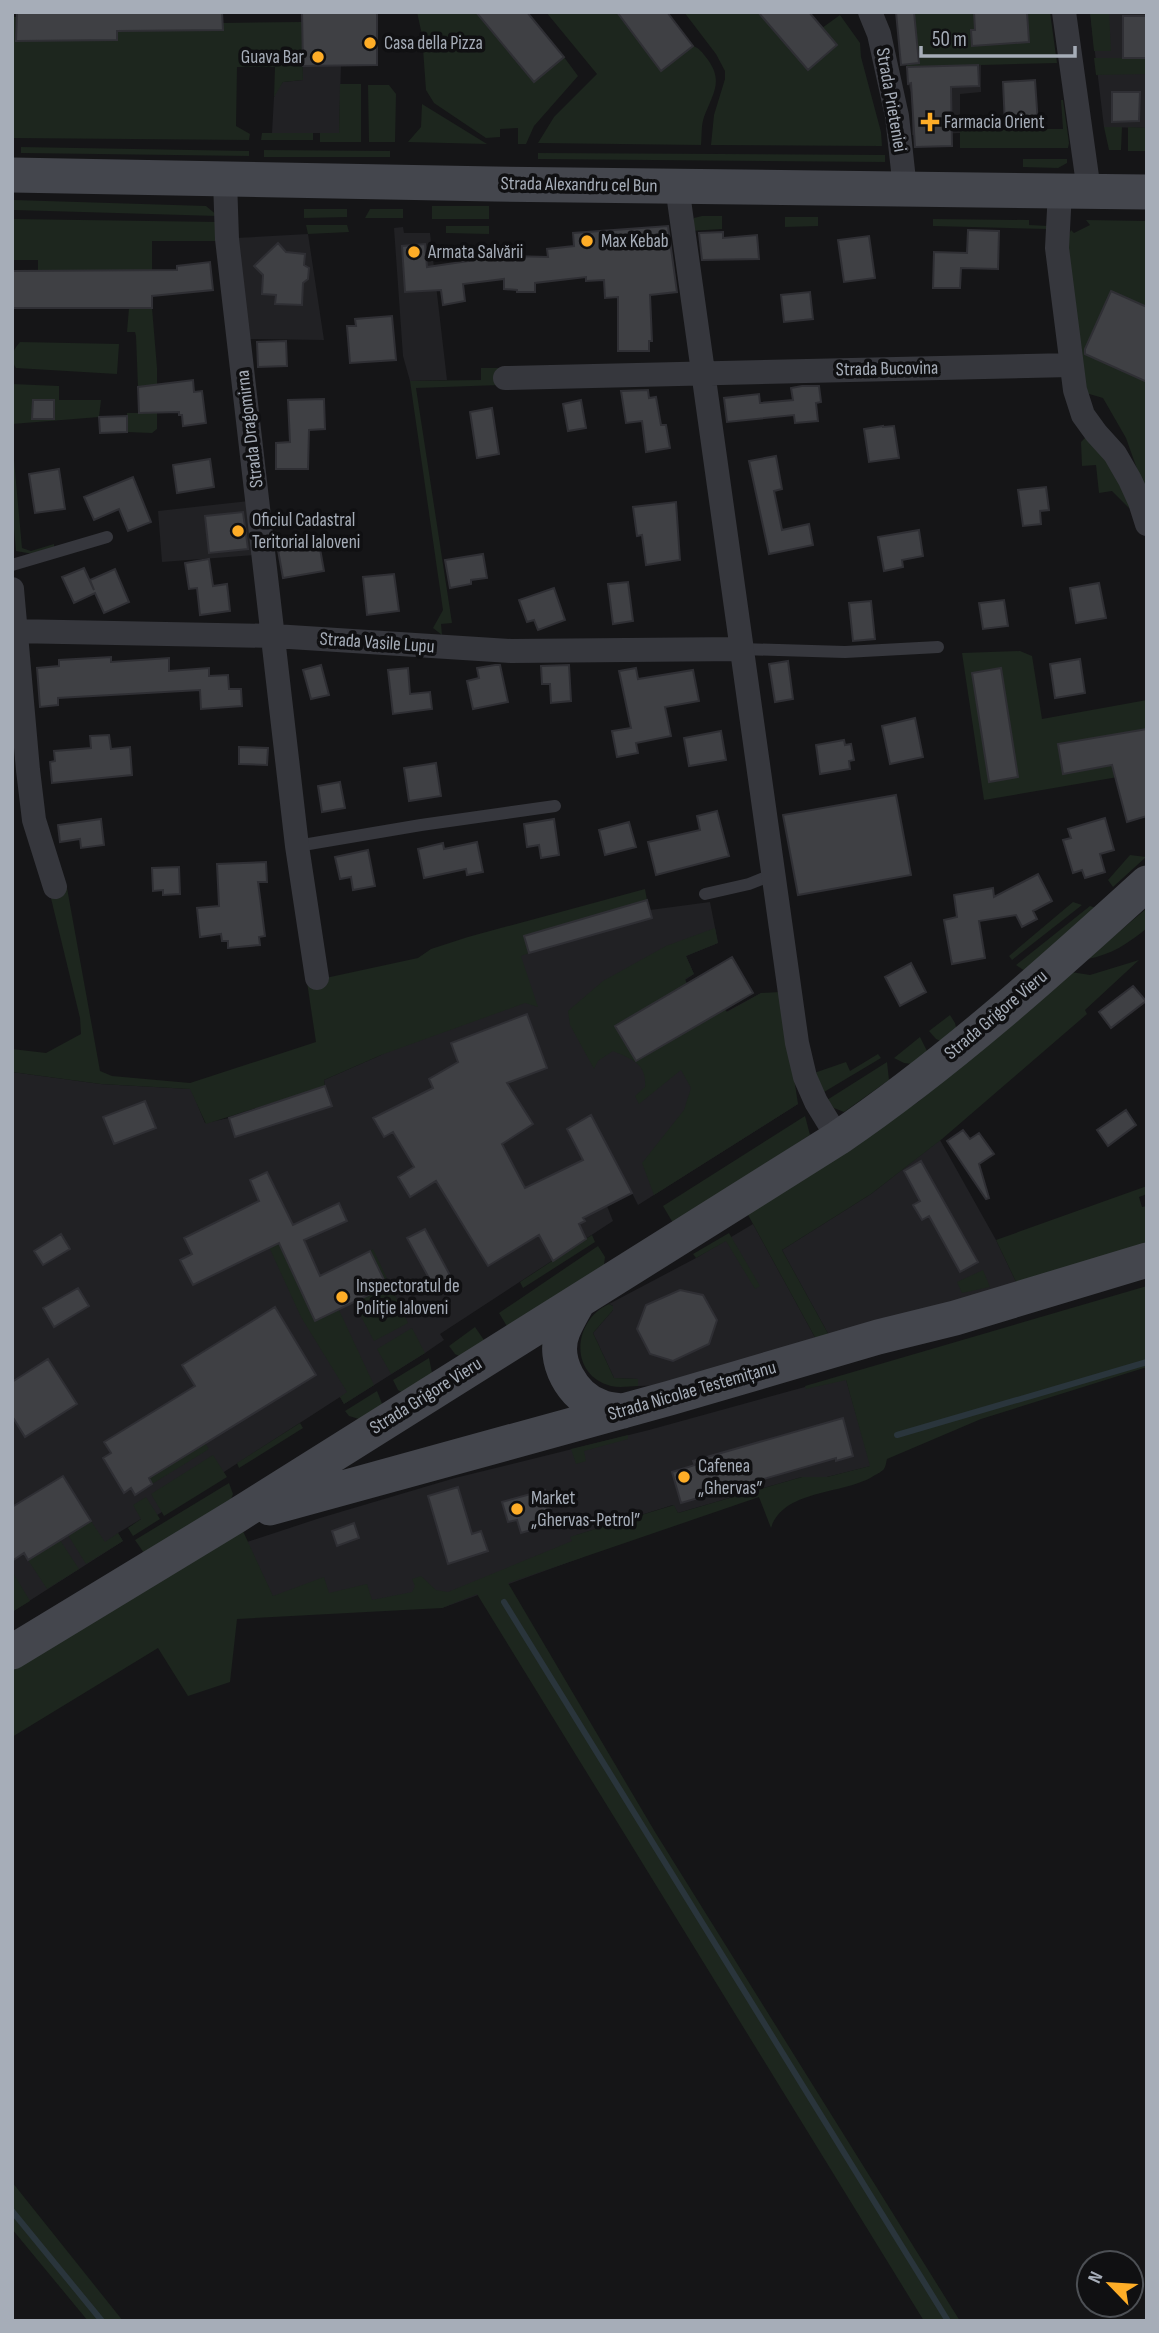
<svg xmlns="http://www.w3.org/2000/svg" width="1159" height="2333" viewBox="0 0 1159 2333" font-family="'Sofia Sans Condensed',sans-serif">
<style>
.built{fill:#212124}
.green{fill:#1d261e}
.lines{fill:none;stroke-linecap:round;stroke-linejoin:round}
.stream{stroke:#2a353c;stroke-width:6}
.building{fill:#3f4044;stroke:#2f2f34;stroke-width:2}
.lane{stroke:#36373d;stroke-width:12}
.street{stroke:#36373d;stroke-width:24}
.secondary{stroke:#44464d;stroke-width:35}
.poi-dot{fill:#fead27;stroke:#101012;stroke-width:2.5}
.labels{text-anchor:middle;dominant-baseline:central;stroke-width:7;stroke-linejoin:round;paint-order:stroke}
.poi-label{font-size:19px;fill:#a6adb8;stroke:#101012;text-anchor:start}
.street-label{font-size:19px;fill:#a6adb8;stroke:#101012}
</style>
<rect width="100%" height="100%" fill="#151517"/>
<path class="built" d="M1090 12H1147V128L1104 127Z
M981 65V92L960 94V133L912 135V95L908 84 907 67Z
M303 66H341L339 133H272L274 97 277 89 283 82 303 80Z
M403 227 404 233H430L447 380 410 381 403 356 394 228Z
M308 234 324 340 249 339 236 238Z
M249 501 255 555 162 562 158 511Z
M647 900 650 910 710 902 718 943 686 956 694 974 685 980 692 992 713 988 726 1012 761 993 798 1104 638 1205 632 1193 607 1206 613 1221 440 1334 444 1340 425 1353 344 1404 340 1397 162 1512 144 1523 141 1519 118 1533 123 1541 12 1612V1072L101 1084 191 1089 205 1123 229 1118 325 1086 324 1080 381 1055 524 936Z
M940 1140 996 1240 1018 1286 831 1339 782 1250 871 1194Z
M753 1224 817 1341 668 1385 638 1386 637 1379 614 1378 593 1333 613 1310V1306L609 1304 696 1258Z
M845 1376 871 1466 827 1477H802L678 1513 673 1505 577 1535 583 1557 442 1608 273 1597 247 1542 320 1518 455 1478 649 1430Z"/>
<path class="green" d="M417 12H476L534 82 564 57 578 76 534 126 526 144H518V128L500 129V137L486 138 434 103 426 90 422 35Z
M546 12H617L661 70 693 46C699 48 701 51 705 56 725 80 713 93 704 117 701 125 702 136 701 145L538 143 554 117 597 74Z
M684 12H758L808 70 837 45 822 28 840 15 860 43 861 57 881 132 882 146 711 145 714 115 725 79V71L716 54Z
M914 12H1050L1057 63 907 67V64L919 63Z
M1090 12H1109L1111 51H1094Z
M12 17H16V40H117V31L222 30 223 23 302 22 303 80 283 82 274 97 275 67H237L236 126 250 134 249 140 12 138Z
M1094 58H1147V74L1096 75Z
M340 84H361V142H320V133H339Z
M368 85H389L396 94 395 142H369Z
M1061 100H1063L1069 143 1068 148H960V129H1063Z
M422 104 487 144 408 142 421 127Z
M1104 127H1122L1121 150H1109Z
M1128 127 1147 128V151H1128Z
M262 133H313V140H261Z
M21 147 249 151V156L21 153Z
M264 150 390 151V157H264Z
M538 153 885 155V162L538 159Z
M1023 159H1067V163L1058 168 1023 167Z
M14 200 206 206 218 216 14 210Z
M432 206H489V219H432Z
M304 209H347V217L304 218Z
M370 209H403V218H365Z
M702 216H722V229L690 231 694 218Z
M785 217H818V226L785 227Z
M12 219 219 222 220 241H152V270L38 271V260H12Z
M933 219 1029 220V225L1048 226V229L933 226Z
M1086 220 1147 221V497L1126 438 1103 398 1086 393 1064 247 1071 230 1074 233 1090 225Z
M306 225H347L349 232 308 234Z
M446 226H489V234L446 233Z
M129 308H152L157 368V429L152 433 127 432V413H139L136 336 135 332H127Z
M20 342 119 344 117 374 16 368C9 358 13 350 20 342Z
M481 368H499L500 385 416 388 452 623 441 624 442 635 433 628 443 610 410 381 481 380Z
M12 384 59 386V400H101L99 417 12 424Z
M1086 437 1101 448 1134 505 1129 508 1112 491 1099 493 1096 465 1082 466 1081 442Z
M12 438 22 548 31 551 54 544V548L33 554 16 551 12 507Z
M1020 651 1032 656 1042 719 1147 700V772L984 800 962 653Z
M1130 855 1146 857 1113 887 1108 880Z
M67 888 100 1071 112 1076 190 1083 316 1042 307 982 418 958 431 949 468 937 645 889 647 900 524 936 529 953 521 956 538 1007 525 1003 381 1055 324 1080 325 1086 206 1124 190 1089 101 1084 12 1072V1049L46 1053 81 1034 80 1018 49 890Z
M1073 902 1082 905 1012 960 1009 956Z
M1090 906 1099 909 1025 971 1016 965Z
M1147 908V928C1129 943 1111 955 1087 959Z
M715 928 718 943 686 956 694 974 685 979 687 984 616 1026 636 1061 725 1009 727 1012 761 993 781 992 798 1104 654 1195 642 1163 684 1110 691 1088 681 1070 639 1104 635 1096 645 1087C647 1063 631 1059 613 1051L598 1061 594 1069 570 1025 568 1011 603 981 666 946Z
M1139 960 1085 1010 1087 1014 942 1139 871 1194 782 1250 831 1339 817 1341 747 1213 918 1102 1071 972 1090 975Z
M950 1015 955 1023 957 1031 943 1042 936 1039 929 1031Z
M920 1037 928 1053 912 1064 904 1063 894 1058Z
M878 1054 881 1058 824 1092 814 1073 846 1062 850 1071Z
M887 1062 889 1080 844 1112 834 1108 827 1100Z
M805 1116 810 1135 673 1223 663 1206Z
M1147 1186V1194L1139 1197 1142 1207 1147 1206V1243L1018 1286 996 1240Z
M729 1233 760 1286 755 1289 726 1241 696 1258 693 1254Z
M592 1235 595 1242 523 1288 520 1282Z
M279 1243 316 1321 339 1310 374 1385 344 1404 340 1397 347 1392 301 1317 269 1247Z
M598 1246 605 1257 604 1265 508 1328 499 1313Z
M373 1249 408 1323 374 1341 354 1303 387 1286 370 1251Z
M983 1270 990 1287 962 1293 957 1282Z
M1147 1286V1367L981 1419 887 1459C886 1462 886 1466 884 1469 884 1470 876 1475 875 1475 846 1495 784 1488 771 1528L759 1497 508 1583 655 1832 960 2321H924L477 1594 442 1608 237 1619 230 1682 188 1696 158 1648 12 1737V1663L242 1529 273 1596 324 1577 329 1593 367 1584 372 1600 412 1592 415 1586 412 1579 421 1576 436 1590 448 1592 572 1541 570 1537 576 1535 674 1505 678 1513 802 1477H827L870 1466 846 1380 806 1389 805 1386Z
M609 1304 613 1306V1310L593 1333 614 1378 638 1379V1386C630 1386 620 1388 611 1386 568 1375 573 1320 609 1304Z
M475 1327 486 1343 461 1357 455 1354 449 1346Z
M412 1328 425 1353 391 1374 377 1349Z
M429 1358 432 1373 403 1393 398 1390 393 1380Z
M377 1391 383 1406 359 1419 349 1416 345 1411Z
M300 1423 303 1428 239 1468 237 1463Z
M628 1435V1439L584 1451 586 1461 576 1464 571 1449Z
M205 1443 209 1449 152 1484 149 1478Z
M213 1455 227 1477 164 1516 151 1494Z
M229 1483 233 1494 229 1505 146 1556 135 1540Z
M146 1497 160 1519 133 1536 128 1528 141 1519 133 1505Z
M91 1521 105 1542 118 1533 123 1541 86 1564 68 1535Z
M60 1540 79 1569 47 1589 28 1560Z
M12 1571 30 1601 12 1612Z
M12 2182 123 2321H88L12 2229Z"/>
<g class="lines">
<path class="stream" d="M897 1435 1147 1362
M504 1602 948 2321
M12 2211 102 2321"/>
</g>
<path class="building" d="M17 12H222L223 30 117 31V40L16 41Z
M302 12H377V65L303 66Z
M476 12H527L564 57 534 82Z
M617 12H667L693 46 661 71Z
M758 12H809L837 45 808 70Z
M896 12H914L919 63 901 65Z
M974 12H1027L1029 42 972 46 971 30H975Z
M1123 16H1147V58H1123Z
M978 65 979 86 951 87 952 146 915 147 911 83 908 84 907 67Z
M1035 80 1038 124 1005 125 1003 82Z
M1112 92H1140L1139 121 1112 122Z
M668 226 677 292 650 295 652 341H649V351H618V297L605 298 604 280 586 281V277L535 283V292H517V290L504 289V279L463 284 465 301 443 305 441 290 405 292 402 246 425 244 427 267 469 261 468 255 510 250V256L548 257 547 249 574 246 573 233Z
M968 230 999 231 998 269 961 268 960 288H933L934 252 967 253Z
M723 232V238L757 235 759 259 702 260 699 233Z
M869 236 875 278 844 282 838 240Z
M278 243 286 252 305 254 304 265 309 268 308 279 303 283 302 305 275 304 276 295 262 294 263 275 254 266Z
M210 262 213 290 152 296V308H12V271L177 270V266Z
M1111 291 1147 307V382L1085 354V349Z
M810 292 813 319 784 322 781 295Z
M392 316 396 360 350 363 347 326H356L355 319Z
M286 341 287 366 258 367 257 342Z
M193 380 194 392 202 391 206 423 183 426 182 415H179V412L139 413 138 387Z
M802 386H819L821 402 816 403 818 421 795 423 794 415 727 422 724 398 759 394 760 403 793 400 791 388Z
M648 390 649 398 656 397 661 425H666L670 448 646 452 642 421 626 423 621 391Z
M324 399 325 429 309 430 308 469H276V443L290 442 288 400Z
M33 400H54V419H32Z
M581 400 586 428 568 431 563 404Z
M492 408 499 454 477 458 470 412Z
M127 416V432L100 433 99 417Z
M883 426V427L894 426 899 458 869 462 864 429Z
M776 456 782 489 774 491 782 530 809 524 813 545 769 554 749 461Z
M210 459 214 487 177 493 173 465Z
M59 469 65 509 35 513 29 474Z
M133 477 151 522 128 531 119 509 94 520 84 497Z
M1046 487 1049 510 1040 511 1041 524 1023 526 1018 490Z
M676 502 680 560 646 565 642 535 637 536 633 507Z
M243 512 248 549 209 553 205 516Z
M919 530 923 556 902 560 903 567 884 571 878 537Z
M319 543 324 571 283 578 278 550Z
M483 554 487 578 471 580V584L450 588 445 560Z
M209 559 213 586 227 584 230 611 200 615 197 588 189 589 185 563Z
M84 568 94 590 90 580 115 569 129 602 104 613 95 593 74 603 62 577Z
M394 574 399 611 367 615 363 577Z
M628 582 633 621 613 624 608 584Z
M1099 583 1106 618 1076 623 1070 588Z
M554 588 565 620 538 630 534 620 527 622 519 600Z
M1004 600 1008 626 983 629 979 603Z
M871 601 875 639 853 641 849 603Z
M111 657V662L169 658V671L209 668V676L228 675 229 689H241L242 706 201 709 200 690 58 698V705L40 707 37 668 59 666V660Z
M1080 659 1085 693 1055 698 1050 664Z
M788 661 793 699 775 702 769 664Z
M321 665 329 695 311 699 303 670Z
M495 665H500L508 702 473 709 467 681 479 678 477 668Z
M569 665 571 701 551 703 550 684H542L541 666Z
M408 668 410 694 430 692 432 709 393 714 388 670Z
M636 668 638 679 693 670 699 701 665 707 671 736 636 743 638 753 617 757 612 731 631 728 619 671Z
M1001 668 1018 777 989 782 972 673Z
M915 718 923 757 890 764 882 726Z
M1147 729V816L1127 822 1112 765 1063 774 1058 744Z
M721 731 726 760 689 766 684 738Z
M109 735 111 749 130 747 132 775 52 783 50 762 55 761 54 751 91 748 90 736Z
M844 740 845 745 851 744 854 760 849 761 850 769 820 774 816 745Z
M239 747 268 748 267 765 239 764Z
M436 763 441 796 409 801 404 768Z
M340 782 345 808 322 812 318 786Z
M896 795 911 875 798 895 783 815Z
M717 811 729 856 656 875 648 842 700 830 697 816Z
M1105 818 1114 850 1100 854 1105 872 1085 878 1082 870 1073 873 1063 840 1071 838 1068 829Z
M101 819 104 845 81 848 80 839 60 842 58 825Z
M554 819 559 855 541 858 539 845 527 847 524 824Z
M629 822 636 847 605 855 599 830Z
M477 842 483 872 467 875 466 869 424 878 418 849 443 843 444 849Z
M368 850 375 886 353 890 351 877 340 879 335 857Z
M266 862 267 882H258L265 936 259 937 260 945 228 948V941H222L221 934 200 937 197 908 219 906 217 864Z
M179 867 180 894 163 895V890L153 891 152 868Z
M1038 874 1052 901 1033 911 1037 919 1022 927 1016 915 979 921 985 958 952 964 944 920 957 917 954 895 993 888 994 897Z
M647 900 652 918 529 953 524 936Z
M732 957 753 993 636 1061 615 1026Z
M911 963 926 992 900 1006 885 977Z
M1133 986 1146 1001 1111 1028 1099 1012Z
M527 1014 547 1068 507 1083 533 1124 502 1144 525 1188 583 1160 567 1129 591 1115 632 1193 583 1218 585 1221 579 1224 586 1239 553 1261 539 1235 488 1266 436 1181 410 1197 398 1177 414 1167 393 1132 384 1137 373 1118 433 1088 429 1079 458 1062 451 1043Z
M325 1086 332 1106 235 1137 229 1118Z
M145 1101 156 1128 114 1144 103 1117Z
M1126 1110 1136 1125 1108 1146 1097 1130Z
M963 1130 970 1139 979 1133 994 1154 979 1164 989 1198 986 1199 947 1141Z
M921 1161 978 1262 960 1272 929 1216 922 1220 913 1205 920 1201 904 1171Z
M267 1172 293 1225 339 1203 347 1221 304 1240 320 1276 370 1251 387 1286 315 1321 279 1243 193 1285 180 1260 192 1254 184 1238 259 1201 250 1180Z
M425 1229 452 1279 435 1289 407 1238Z
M61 1234 70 1249 43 1265 34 1251Z
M78 1288 89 1306 54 1327 43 1308Z
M680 1290 703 1295 717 1320 709 1344 673 1361 650 1354 637 1329 646 1305Z
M275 1307 316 1375 149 1478 152 1484 135 1495 131 1488 124 1493 103 1458 111 1453 104 1442 195 1386 182 1365Z
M48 1359 77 1404 25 1437 12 1416V1382Z
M843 1418 853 1456 836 1461V1458L681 1503 672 1472 695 1465 693 1461Z
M63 1476 91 1521 28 1560 24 1553 12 1561V1507Z
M458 1487 472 1534 481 1531 488 1551 448 1564 428 1496Z
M545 1490 555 1523 521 1533 517 1520 508 1522 502 1502Z
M354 1523 359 1538 337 1546 332 1531Z"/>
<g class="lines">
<path class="lane" d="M12 565 107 537
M742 649 845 652 938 647
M297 846 421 825 555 806
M705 894 749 884 774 874"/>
<path class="street" d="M870 12 879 34 897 116 905 189
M1064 12 1089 191
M225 180 227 239 297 846 317 978
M677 186 797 1043 805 1077 816 1102 838 1138
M1060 191 1057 248 1075 390 1083 415 1096 433 1115 454 1130 480 1140 502 1147 524
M505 378 1071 365
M12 589 28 770 34 820 55 887
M12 631 274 636 511 651 742 649"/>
<path class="secondary" d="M12 175 494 184 1147 192
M578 1302C573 1311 567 1321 563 1331 551 1360 573 1398 601 1407 608 1410 616 1410 623 1411
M270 1508 670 1398 878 1337 955 1318 1147 1260
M12 1652 236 1516 838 1138C948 1063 1048 973 1147 883"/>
</g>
<g class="poi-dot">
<circle cx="370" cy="43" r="7"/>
<circle cx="318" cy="57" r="7"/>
<path d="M926.5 111.5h7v7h7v7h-7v7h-7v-7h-7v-7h7z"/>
<circle cx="587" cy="241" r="7"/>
<circle cx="414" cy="252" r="7"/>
<circle cx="238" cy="531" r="7"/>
<circle cx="342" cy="1297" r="7"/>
<circle cx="684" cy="1477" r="7"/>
<circle cx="517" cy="1509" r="7"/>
</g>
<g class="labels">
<g class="poi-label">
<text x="384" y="43">Casa della Pizza</text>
<text x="304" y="57" text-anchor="end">Guava Bar</text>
<text x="944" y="122">Farmacia Orient</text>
<text x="601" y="241">Max Kebab</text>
<text x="428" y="252">Armata Salvării</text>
<text x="252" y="520">Oficiul Cadastral<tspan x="252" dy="22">Teritorial Ialoveni</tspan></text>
<text x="356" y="1286">Inspectoratul de<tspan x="356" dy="22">Poliție Ialoveni</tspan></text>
<text x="698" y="1466">Cafenea<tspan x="698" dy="22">„Ghervas”</tspan></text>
<text x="531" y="1498">Market<tspan x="531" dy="22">„Ghervas-Petrol”</tspan></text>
</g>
<g class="street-label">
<text transform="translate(891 100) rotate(80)">Strada Prieteniei</text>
<text transform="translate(579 185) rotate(1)">Strada Alexandru cel Bun</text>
<text transform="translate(887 369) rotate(-1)">Strada Bucovina</text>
<text transform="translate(250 429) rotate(-97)">Strada Dragomirna</text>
<text transform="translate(377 643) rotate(4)">Strada Vasile Lupu</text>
<text transform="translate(996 1015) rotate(-40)">Strada Grigore Vieru</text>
<text transform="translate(692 1391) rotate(-16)">Strada Nicolae Testemițanu</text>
<text transform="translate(426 1396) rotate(-32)">Strada Grigore Vieru</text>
</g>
</g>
<rect width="1159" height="2333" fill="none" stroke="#a6adb8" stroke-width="28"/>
<g transform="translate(1110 2284) rotate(295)"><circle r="33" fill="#101012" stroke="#4c4f54" stroke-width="2"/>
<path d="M0-5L12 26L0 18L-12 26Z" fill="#fead27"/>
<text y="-10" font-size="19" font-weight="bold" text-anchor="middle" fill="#a6adb8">N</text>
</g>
<path d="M921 46v10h154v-10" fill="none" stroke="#a6adb8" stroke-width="3.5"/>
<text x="932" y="46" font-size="21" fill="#a6adb8" stroke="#101012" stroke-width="5" paint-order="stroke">50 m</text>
</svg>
